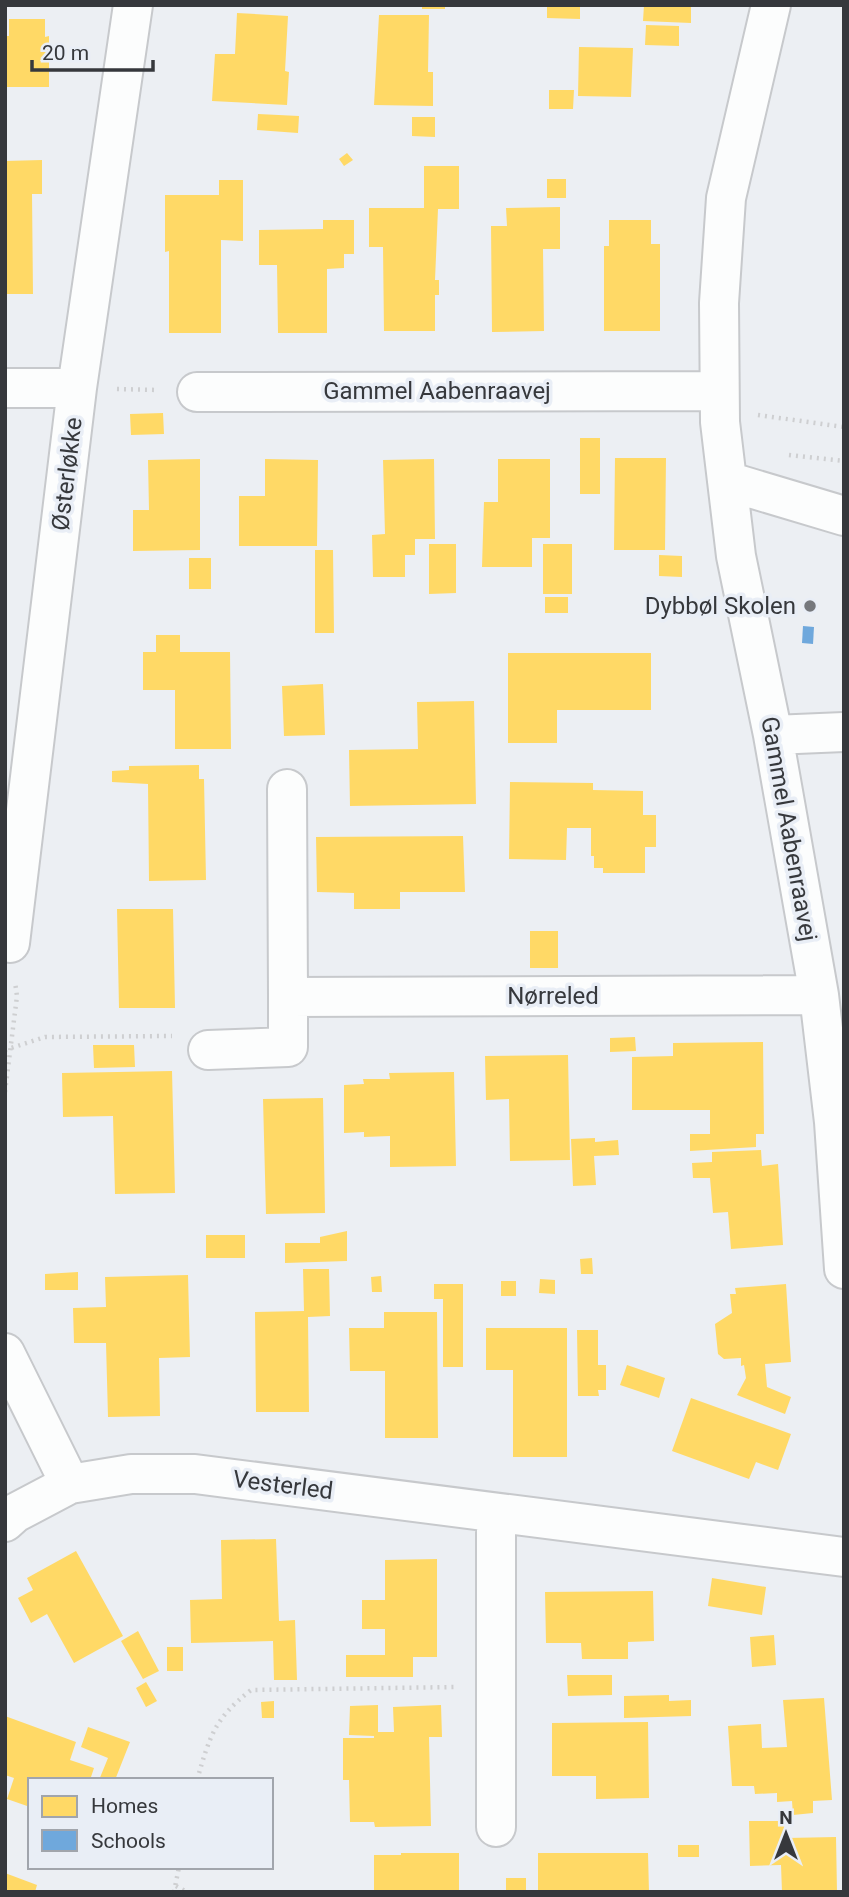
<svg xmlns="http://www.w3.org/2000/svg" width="849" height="1897" viewBox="0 0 849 1897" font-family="Roboto,sans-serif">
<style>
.homes{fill:#ffd966}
.schools{fill:#6fa8dc}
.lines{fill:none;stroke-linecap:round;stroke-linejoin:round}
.minor-casing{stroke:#c7c9cc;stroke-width:42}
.path{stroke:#cecfd1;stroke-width:4.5;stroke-dasharray:2 5;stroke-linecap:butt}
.minor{stroke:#fcfdfd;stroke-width:38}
.poi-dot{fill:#76787c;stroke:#e9eef6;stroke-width:2.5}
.labels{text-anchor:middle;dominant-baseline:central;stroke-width:7;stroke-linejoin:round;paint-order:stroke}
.street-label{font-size:24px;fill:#36383c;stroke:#e9eef6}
.poi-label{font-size:24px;fill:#36383c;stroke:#e9eef6;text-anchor:end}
</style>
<rect width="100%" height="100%" fill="#eceff3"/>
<path class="homes" d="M422 5H445V9H422Z
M547 5H580V19L547 18Z
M644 5H691V23L643 21Z
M237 13 288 16 285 71 289 72 287 105 212 101 215 54H235Z
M379 15H429L428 72H433V106L374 105Z
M9 19H45V37L49 36V87H5V36H9Z
M646 25 679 26V46L645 45Z
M579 47 633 48 631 97 578 96Z
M549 90H574L573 109H549Z
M258 114 299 116 298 133 257 130Z
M412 117H435V137L412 136Z
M347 153 353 160 344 166 339 159Z
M42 160V194H32L33 294H5V161Z
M424 166H459V209H438L435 280H439V295H435V331H384L383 247H369V208H424Z
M547 179H566V198H547Z
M219 180H243V241L221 240V333H169V251L165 252V195H219Z
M560 207V249H543L544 331 492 332 491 226H507L506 208Z
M323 220H354V254H344V268L327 269V333H278L277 265H259V230L323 229Z
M609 220H651V244H660V331H604V246H609Z
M163 413 164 434 131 435 130 414Z
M580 438H600V494H580Z
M615 458H666L665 550H614Z
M200 459V550L133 551V510H149L148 460Z
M265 459 318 460 317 546H239V496H265Z
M434 459 435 539H415V555H405V577H373L372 535 385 534 383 460Z
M498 459H550V538H532V567H482L484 502H498Z
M429 544H456V593L429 594Z
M543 544H572V594H543Z
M315 550H333L334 633H315Z
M659 555 682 556V577L659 576Z
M189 558H211V589H189Z
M545 597H568V613H545Z
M156 635H180V652H230L231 749H175V690H143V652H156Z
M508 653H651V710H557V743H508Z
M323 684 325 735 284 736 282 686Z
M474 701 476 804 350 806 349 750 418 749 417 702Z
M199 765V779H204L206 880 149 881 148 784 112 782V771L129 770V766Z
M510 782 593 783V790L643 791V815H656V847H645V873H603V868H594V856H591V828H567L566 860 509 859Z
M463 836 465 892H400V909H354V893L317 892 316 837Z
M117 909H173L175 1008H119Z
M530 931H558V968H530Z
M635 1037 636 1051 610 1052V1038Z
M763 1042 764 1134H756V1147L690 1151V1134H710V1110H632V1057L673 1056V1043Z
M93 1045H134L135 1067 94 1068Z
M568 1055 570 1160 510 1161 509 1099 486 1100 485 1056Z
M172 1071 175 1193 115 1194 113 1116 63 1117 62 1073Z
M454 1072 456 1166 390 1167V1136L364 1137V1132L344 1133V1085L364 1084 363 1079H390L389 1073Z
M323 1098 325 1213 266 1214 263 1099Z
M595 1138V1142L618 1140 619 1155 594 1156 596 1185 573 1186 571 1139Z
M761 1150 762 1166 778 1164 783 1245 731 1249 728 1212 713 1213 710 1178H693L692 1163 712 1162V1152Z
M347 1231V1261L285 1263V1243H320V1237Z
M206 1235H245V1258H206Z
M592 1258 593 1274H581L580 1259Z
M303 1269H329L330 1316 308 1317 309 1412H256L255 1312 304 1311Z
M78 1272V1290H45V1274Z
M188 1275 190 1357 159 1358 160 1416 108 1417 106 1343H74L73 1308 106 1307 105 1277Z
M381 1276 382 1292H372L371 1277Z
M540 1279 555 1280V1294L539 1293Z
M501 1281H516V1296H501Z
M434 1284H463V1367H443V1299H434Z
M786 1284 791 1362 765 1364 767 1387 791 1397 785 1414 737 1395 746 1378 744 1365 741 1366V1358L724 1359 718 1354 715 1324 732 1313 730 1294H736L735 1288Z
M384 1312H437L438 1438H385V1371H350L349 1328H384Z
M486 1328H567V1457H513V1370H486Z
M577 1330H598V1365H606V1390H598L599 1396H578Z
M627 1365 665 1378 659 1398 620 1385Z
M691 1398 791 1434 778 1470 756 1462 749 1479 672 1451Z
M276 1539 279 1621 295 1620 297 1680H274L273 1641 191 1643 190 1600 222 1599 221 1540Z
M76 1551 123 1636 74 1663 47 1614 31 1623 18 1598 33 1590 27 1578Z
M437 1559V1657H413V1677H346V1655H385V1629H362V1600H385V1560Z
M712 1578 766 1587 762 1615 708 1606Z
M653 1591 654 1641 628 1642V1659H582L581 1643H546L545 1592Z
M138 1631 159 1671 143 1679 121 1641Z
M774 1635 776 1665 752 1667 750 1637Z
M167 1647H183V1671H167Z
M567 1675H612V1695L568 1696Z
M146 1682 157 1701 146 1707 136 1688Z
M669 1695V1701L691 1700V1716L624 1718V1696Z
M824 1698 832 1800 813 1801V1813L793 1815 792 1801 777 1802V1793L755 1794 754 1786H732L728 1726 761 1724 762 1748 787 1747 783 1700Z
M274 1701V1718H262L261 1702Z
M378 1705V1732H394L393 1707 441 1705 442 1737H429L431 1826 375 1827 374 1822H350L349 1780H343V1738H374V1736L349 1735 350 1706Z
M5 1716 76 1742 70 1760 94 1768 90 1780H30V1807L7 1799 14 1778 5 1775Z
M648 1722 649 1798 596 1799V1776H552V1723Z
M88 1727 130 1742 115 1780H99L108 1758 81 1747Z
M749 1821H787V1838L836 1837 837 1892H782L781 1865 750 1866Z
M678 1845H699V1857H678Z
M401 1853H459V1892H374V1855H401Z
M538 1853H648L649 1892H538Z
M5 1873 37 1885 35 1892H5Z
M506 1878H526V1892H506Z"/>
<path class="schools" d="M803 626 814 627 813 644 802 643Z"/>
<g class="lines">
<g class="minor-casing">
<path id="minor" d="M771 5 726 198 719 303 720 422 736 556 773 735 819 995 834 1122 844 1269
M5 388H77
M197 392 719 391
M727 481 844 516
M773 735 844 732
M287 789 288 997
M10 943 77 388 133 5
M208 1050 288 1047V997L819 995
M5 1353 70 1484
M496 1513V1827
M5 1522 15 1513 70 1484 131 1474H195L844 1557"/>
</g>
<path class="path" d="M117 389 158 390
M758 415 844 427
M789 455 844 461
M5 1050 45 1037 172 1036
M5 1092 17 996 15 982
M197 1780C210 1736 214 1719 251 1690L457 1687
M176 1886 187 1892
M174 1892 179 1867"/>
<use href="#minor" class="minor"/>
</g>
<circle class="poi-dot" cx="810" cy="606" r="7"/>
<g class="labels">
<g class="street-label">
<text x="437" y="391">Gammel Aabenraavej</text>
<text transform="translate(67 474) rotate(-83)">Østerløkke</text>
<text transform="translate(789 829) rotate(80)">Gammel Aabenraavej</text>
<text x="553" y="996">Nørreled</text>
<text transform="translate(283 1485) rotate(7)">Vesterled</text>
</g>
<g class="poi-label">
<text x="796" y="606">Dybbøl Skolen</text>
</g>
</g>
<rect width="849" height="1897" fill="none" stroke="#36383c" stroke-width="14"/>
<rect x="28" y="1778" width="245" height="91" fill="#e9eef6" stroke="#a1a5ac" stroke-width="2"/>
<rect x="42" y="1796" width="35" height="21" fill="#ffd966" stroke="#a1a5ac" stroke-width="2"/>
<text x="91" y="1813" font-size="21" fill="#36383c">Homes</text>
<rect x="42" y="1830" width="35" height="21" fill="#6fa8dc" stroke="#a1a5ac" stroke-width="2"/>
<text x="91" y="1848" font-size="21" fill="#36383c">Schools</text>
<g transform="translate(786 1834)" stroke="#e9eef6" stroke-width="5" paint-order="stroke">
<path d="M0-5L12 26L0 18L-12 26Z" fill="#36383c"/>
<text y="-10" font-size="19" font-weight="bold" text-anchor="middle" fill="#36383c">N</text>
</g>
<path d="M32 60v10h121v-10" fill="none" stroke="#36383c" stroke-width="3.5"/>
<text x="42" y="60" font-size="21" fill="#36383c" stroke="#e9eef6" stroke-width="5" paint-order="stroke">20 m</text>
</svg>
